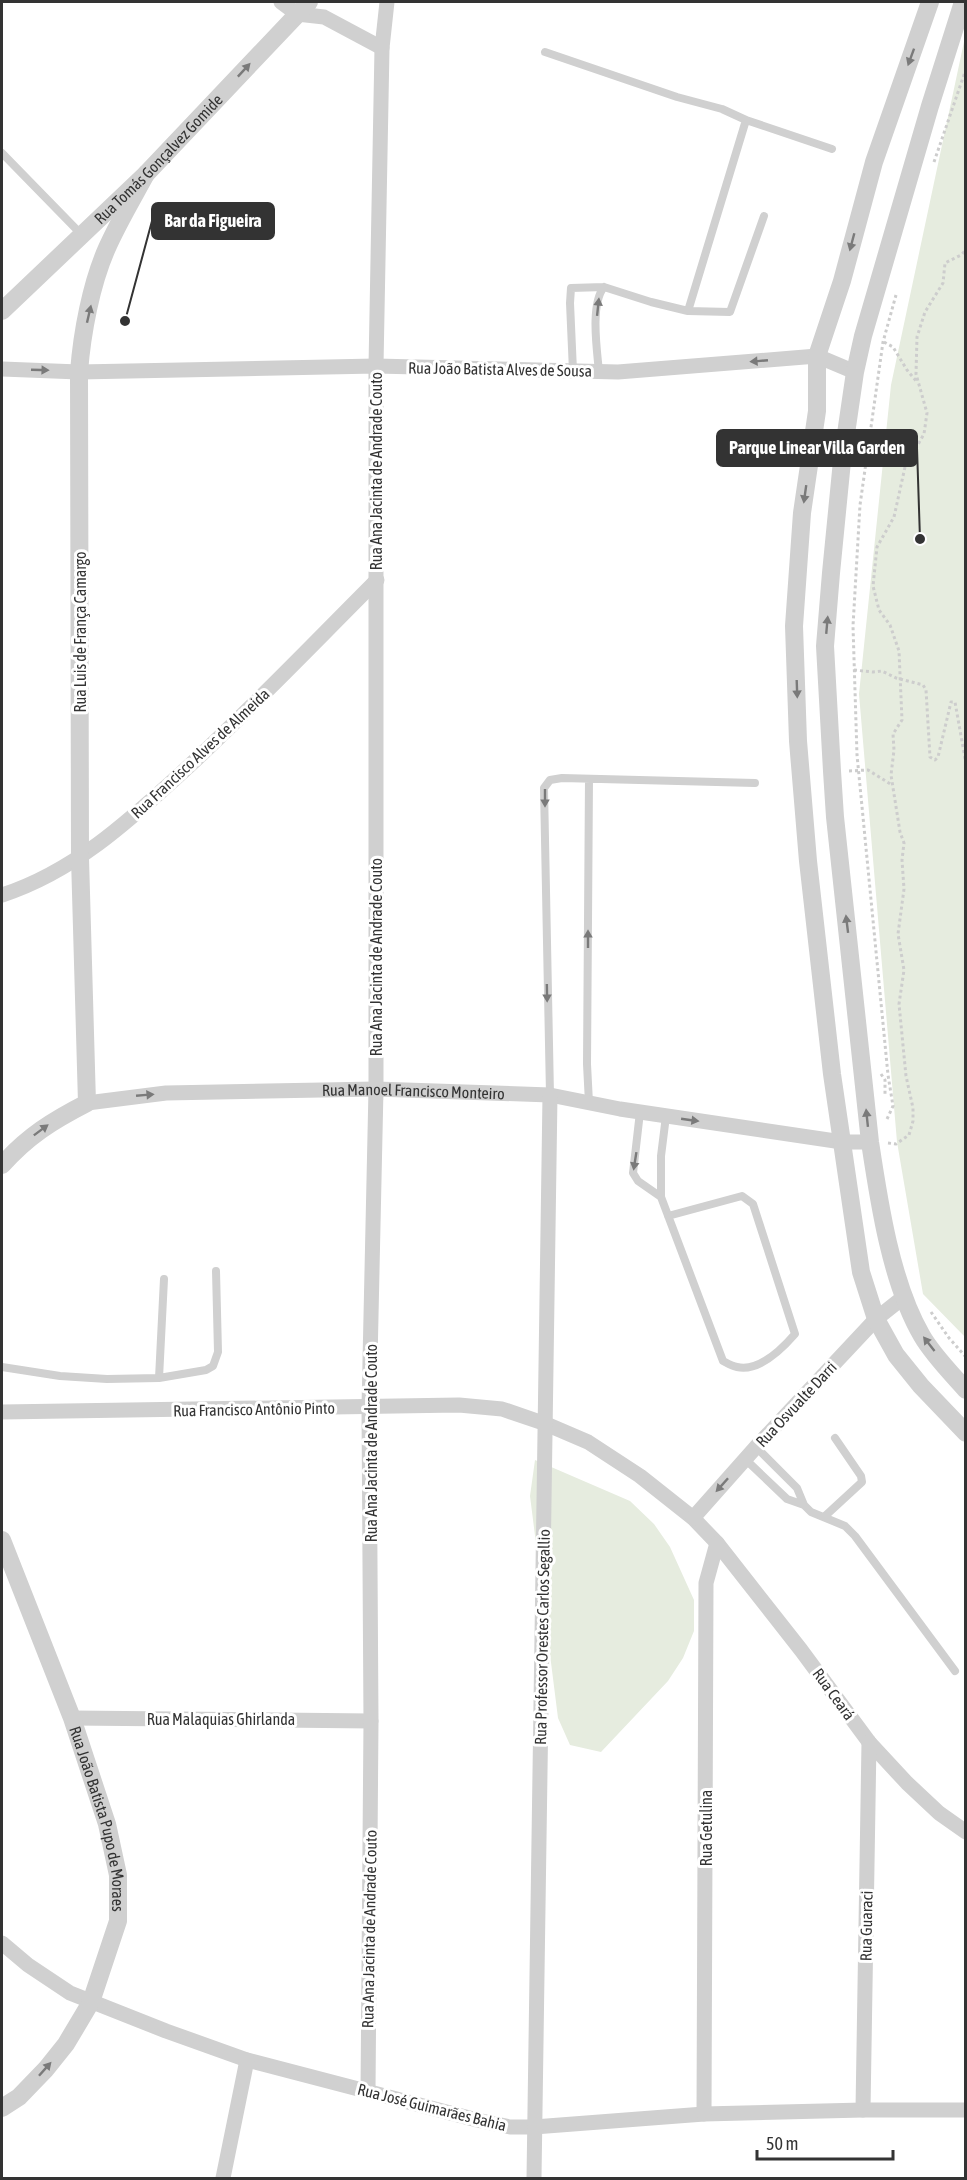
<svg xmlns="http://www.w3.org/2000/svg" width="967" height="2180" viewBox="0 0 967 2180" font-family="'Asap Condensed',sans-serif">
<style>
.green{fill:#e6ecdf}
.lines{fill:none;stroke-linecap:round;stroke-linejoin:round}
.path{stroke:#cdcdcd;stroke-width:3;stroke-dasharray:3 3;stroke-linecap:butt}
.service{stroke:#d0d0d0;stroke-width:8}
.minor{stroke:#d0d0d0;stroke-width:15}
.tertiary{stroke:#d0d0d0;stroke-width:18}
.oneway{fill:#7a7a7a}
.labels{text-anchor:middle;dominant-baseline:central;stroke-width:6;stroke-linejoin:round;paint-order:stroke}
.street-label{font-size:16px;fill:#333;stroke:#fff}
.leader{fill:none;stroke:#333;stroke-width:2}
.callout-dot{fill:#333;stroke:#fff;stroke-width:2}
.callout{fill:#333;stroke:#333;stroke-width:2}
.callout-label{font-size:18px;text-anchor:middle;font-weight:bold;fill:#fff}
</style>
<rect width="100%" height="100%" fill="#fff"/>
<path class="green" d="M965 37 966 1337H965L923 1294 897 1142 859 694 891 385Z
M535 1460 630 1501 654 1524 670 1547 694 1600V1631L683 1658 668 1681 601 1752 570 1745 558 1718 530 1496Z"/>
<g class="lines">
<path class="path" d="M934 162 966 69
M884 342 893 347 907 370 917 382
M854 670 873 672 882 671 896 678 923 685 926 690 930 757 935 760 938 757 951 702H955L966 764
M849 771 868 770 892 785
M881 1074 885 1080V1096
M887 1119 893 1106 888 1075 857 755 853 626 860 505 883 342 896 295
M888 1143 896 1144 909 1135 913 1121V1108L906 1076 899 1004 904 970 898 934 904 889 902 860 904 843 900 832 891 775 894 750 893 734 902 720 899 651 890 625 879 610 873 586 877 547 894 517 905 467 924 434 927 413 916 374 917 337 925 312 943 283 945 263 961 255 966 250
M931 1312 949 1338 966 1357"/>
<path class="service" d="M545 52 677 97 722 109 746 120 688 311 651 302 604 287 571 288 570 303 573 371
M746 120 832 149
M2 153 81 234
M688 311 730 312 764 216
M599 372C597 350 590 304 604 287
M589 779 587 1064 589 1103
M550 1095 544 788 550 780 562 778 755 783
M640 1112 633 1173 638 1181 661 1197
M666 1116 661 1156V1197L723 1361C727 1363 732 1366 737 1367 759 1372 782 1349 795 1334L753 1204 742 1196 668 1216
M2 1367 60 1376 107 1379 159 1378 164 1279
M159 1378 206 1370 213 1366 218 1352 216 1271
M756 1447 797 1488 804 1505
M745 1459 787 1499 804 1505 811 1512 845 1526 855 1536 955 1671
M824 1517 862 1482 861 1476 835 1438"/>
<g class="minor">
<path d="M281 2 297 14 324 17 382 48"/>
<path d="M2 369 79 372 376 366 618 372 817 356 855 372"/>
<path d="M2 895C76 871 132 818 188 767 253 707 314 643 377 580"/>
<path id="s1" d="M87 1103 166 1093 376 1089 550 1095 620 1109 842 1142H870"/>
<path d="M2 1412 459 1405 502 1409 546 1424 588 1442 640 1476 693 1518 717 1543 801 1650 869 1742 907 1783 939 1813 966 1832"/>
<path d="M693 1518 756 1447 876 1319 905 1296"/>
<path d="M72 1718 371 1721"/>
<path d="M2 1943 28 1965 70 1993 166 2031 247 2060 477 2120 510 2127H534L704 2114 863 2110H966"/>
<path d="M368 2092 371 1721 369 1407 376 1089V366L382 48 387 2"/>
<path d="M863 2110 869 1742"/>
<path d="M704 2114 706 1583 717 1543"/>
<path d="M223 2178 247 2060"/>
<path d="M534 2178 550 1095"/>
</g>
<g class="tertiary">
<path d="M930 2 874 162 842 281 817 356V411L802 513 794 626 798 741 808 861 832 1074 861 1272 876 1319 896 1355 921 1386 966 1433"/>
<path d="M963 2 930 106 863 336 855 372 842 461 831 573 825 646 832 771 835 817 870 1142C879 1202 891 1283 922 1336 933 1355 951 1373 966 1390"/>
<path id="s2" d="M2 311 146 174 309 2"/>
<path d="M2 1165C28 1136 52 1121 87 1103L80 858 79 372C82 333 91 284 107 248 118 223 133 198 146 174"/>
<path id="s3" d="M2 1540 72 1718 107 1824 118 1875V1921L91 2002 66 2044 46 2069 19 2097 2 2108"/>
</g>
</g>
<defs><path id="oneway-solid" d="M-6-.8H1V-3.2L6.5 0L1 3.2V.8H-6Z" transform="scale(1.5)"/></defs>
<g class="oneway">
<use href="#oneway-solid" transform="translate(911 57) rotate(110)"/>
<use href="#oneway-solid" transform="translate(244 70) rotate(-47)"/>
<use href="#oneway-solid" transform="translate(852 242) rotate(105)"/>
<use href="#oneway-solid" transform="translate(598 307) rotate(-84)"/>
<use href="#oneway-solid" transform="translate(89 314) rotate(-77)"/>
<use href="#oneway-solid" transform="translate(759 361) rotate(175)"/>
<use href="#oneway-solid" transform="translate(40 370) rotate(2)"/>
<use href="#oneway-solid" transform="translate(805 494) rotate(98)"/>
<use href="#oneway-solid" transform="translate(827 625) rotate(-85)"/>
<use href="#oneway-solid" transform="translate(797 689) rotate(88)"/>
<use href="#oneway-solid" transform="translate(545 798) rotate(90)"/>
<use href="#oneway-solid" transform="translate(847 924) rotate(-97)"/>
<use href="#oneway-solid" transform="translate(588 939) rotate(-90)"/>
<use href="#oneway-solid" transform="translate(547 993) rotate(89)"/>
<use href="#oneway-solid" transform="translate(145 1095) rotate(-5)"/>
<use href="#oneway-solid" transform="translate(867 1118) rotate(-96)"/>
<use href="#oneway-solid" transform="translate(690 1120) rotate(8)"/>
<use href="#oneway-solid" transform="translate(41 1130) rotate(-37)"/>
<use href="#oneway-solid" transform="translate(635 1161) rotate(99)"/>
<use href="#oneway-solid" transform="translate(929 1344) rotate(-128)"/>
<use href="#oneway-solid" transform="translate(722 1485) rotate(132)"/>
<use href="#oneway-solid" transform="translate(45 2069) rotate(-48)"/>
</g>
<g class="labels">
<g class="street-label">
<text stroke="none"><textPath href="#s2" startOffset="218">Rua Tomás Gonçalvez Gomide</textPath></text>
<text transform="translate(500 369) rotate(1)">Rua João Batista Alves de Sousa</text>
<text transform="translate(376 471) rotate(-90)">Rua Ana Jacinta de Andrade Couto</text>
<text transform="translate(80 632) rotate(-90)">Rua Luis de França Camargo</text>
<text transform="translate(200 753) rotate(-43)">Rua Francisco Alves de Almeida</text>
<text transform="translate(376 957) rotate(-90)">Rua Ana Jacinta de Andrade Couto</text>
<text stroke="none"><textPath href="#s1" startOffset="327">Rua Manoel Francisco Monteiro</textPath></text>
<text transform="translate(796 1404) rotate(-47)">Rua Osvualte Darri</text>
<text transform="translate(254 1409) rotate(-1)">Rua Francisco Antônio Pinto</text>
<text transform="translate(371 1443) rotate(-90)">Rua Ana Jacinta de Andrade Couto</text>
<text transform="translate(542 1637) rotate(-89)">Rua Professor Orestes Carlos Segallio</text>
<text transform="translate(834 1694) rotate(54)">Rua Ceará</text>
<text x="221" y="1719">Rua Malaquias Ghirlanda</text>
<text stroke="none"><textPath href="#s3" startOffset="296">Rua João Batista Pupo de Moraes</textPath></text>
<text transform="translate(706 1828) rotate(-90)">Rua Getulina</text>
<text transform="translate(866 1926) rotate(-89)">Rua Guaraci</text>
<text transform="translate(369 1929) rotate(-89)">Rua Ana Jacinta de Andrade Couto</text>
<text transform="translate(432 2107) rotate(14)">Rua José Guimarães Bahia</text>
</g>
</g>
<path class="leader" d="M125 321L152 221M920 539L917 448"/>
<g class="callout-dot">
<circle cx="125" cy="321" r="6"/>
<circle cx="920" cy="539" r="6"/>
</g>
<g class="callout">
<rect x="152" y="203" width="122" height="36" rx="6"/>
<rect x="717" y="430" width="200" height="36" rx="6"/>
</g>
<g class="callout-label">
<text x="213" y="227">Bar da Figueira</text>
<text x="817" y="454">Parque Linear Villa Garden</text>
</g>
<rect width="967" height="2180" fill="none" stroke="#333333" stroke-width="6"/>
<path d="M757 2150v9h136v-9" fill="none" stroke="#333333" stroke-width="3"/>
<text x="766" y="2150" font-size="18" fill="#333333" stroke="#ffffff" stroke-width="4.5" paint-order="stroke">50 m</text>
</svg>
